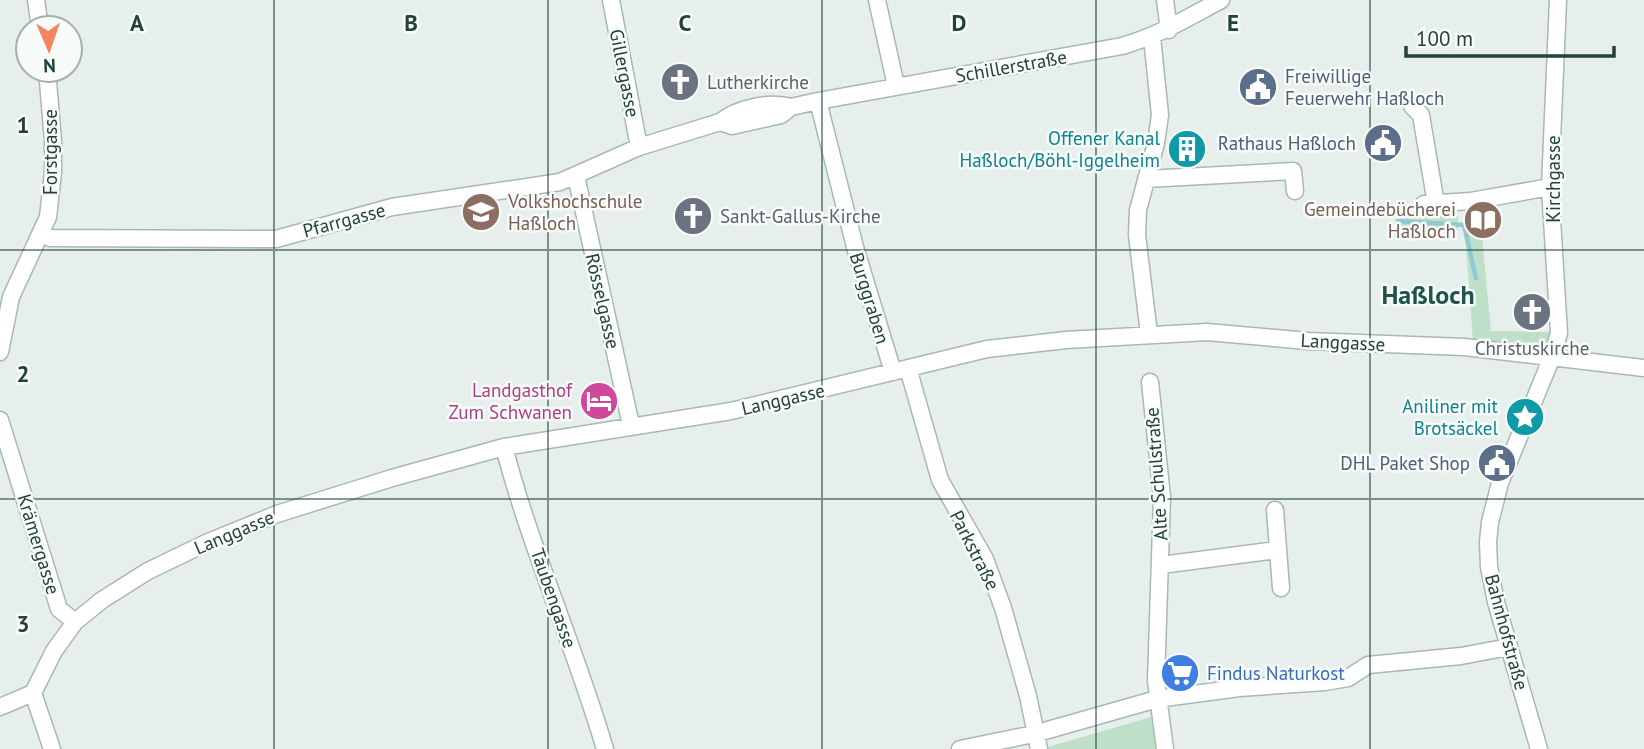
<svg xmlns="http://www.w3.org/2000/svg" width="1644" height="749" viewBox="0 0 1644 749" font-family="'PT Sans',sans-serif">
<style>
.green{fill:#bfe0c8}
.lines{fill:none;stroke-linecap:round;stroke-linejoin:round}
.stream{stroke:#8ec9d4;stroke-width:4.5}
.street-casing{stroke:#a8b8b2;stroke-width:19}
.street{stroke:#fff;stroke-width:16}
.grid{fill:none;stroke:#24423a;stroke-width:2;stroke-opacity:0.55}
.labels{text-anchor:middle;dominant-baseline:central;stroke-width:5;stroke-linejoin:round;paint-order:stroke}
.street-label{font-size:19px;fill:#24423a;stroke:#f7fbf9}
.service-label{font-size:19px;fill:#4e5e75;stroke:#f7fbf9;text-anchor:end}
.worship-label{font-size:19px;fill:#5b616d;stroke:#f7fbf9;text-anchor:start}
.culture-label{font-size:19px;fill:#0d838f;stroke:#f7fbf9;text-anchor:end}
.education-label{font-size:19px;fill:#785e54;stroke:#f7fbf9;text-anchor:start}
.hotel-label{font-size:19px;fill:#b23c85;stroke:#f7fbf9;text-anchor:end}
.shop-label{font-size:19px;fill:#366cbe;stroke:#f7fbf9;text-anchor:start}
.district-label{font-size:26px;font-weight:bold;fill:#1f5548;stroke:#f7fbf9}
.grid-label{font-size:23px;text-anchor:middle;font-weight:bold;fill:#24423a;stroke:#f7fbf9;stroke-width:5;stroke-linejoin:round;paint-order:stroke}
</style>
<rect width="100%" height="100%" fill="#e6efeb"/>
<path class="green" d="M1399 216H1458V231L1398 229Z
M1480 216 1491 331 1550 332 1549 351 1473 342 1464 217Z
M1151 717 1157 749H1048V747Z"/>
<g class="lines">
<path class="stream" d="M1398 221 1464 225 1476 278"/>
<g class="street-casing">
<path id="street" d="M36 0 40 28
M611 0 639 147
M877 0 896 86
M1165 0 1169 30
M818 101 855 247 893 372
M1412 106 1421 115 1436 204
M720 122 732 126 781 115 791 107 818 101 1122 46C1160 35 1187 18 1221 0
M576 176 631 425
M1146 179 1293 171 1295 191
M1424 204 1471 201 1550 187
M42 233 50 238 276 239 392 207 560 182 639 147 720 122C737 108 770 101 791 107
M1149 334 1137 235 1138 210 1156 143 1160 115 1152 37
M0 352 11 297 48 217 53 172V141L47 70
M908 368 940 480 985 559 1003 608 1028 696 1039 749
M1150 382 1162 497 1156 681 1165 749
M0 420 59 609 75 622
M504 447C531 550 575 647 605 749
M1275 510 1281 588
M1161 565 1277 550
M33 693 52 749
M0 707 33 693 54 651 75 622 102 600 148 571 206 543 277 514 392 478 504 447 731 411 987 349 1066 340 1207 332 1308 341 1464 347 1644 368
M960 749 1034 734 1157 699 1239 688 1325 682 1348 678 1368 665 1461 656 1509 647
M1539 749 1496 602 1489 567 1488 542 1490 522 1500 483 1552 357 1559 333 1550 187 1558 0"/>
</g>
<use href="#street" class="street"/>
</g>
<path class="grid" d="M274 0V749M548 0V749M822 0V749M1096 0V749M1370 0V749M0 250H1644M0 499H1644"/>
<defs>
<g id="church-disc" transform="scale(2.0125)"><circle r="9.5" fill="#6b7280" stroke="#f7fbf9"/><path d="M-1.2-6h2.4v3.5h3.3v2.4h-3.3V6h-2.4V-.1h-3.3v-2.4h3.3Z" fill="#fff"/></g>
<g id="civic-disc" transform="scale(2.0125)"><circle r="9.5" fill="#5c6f8a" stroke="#f7fbf9"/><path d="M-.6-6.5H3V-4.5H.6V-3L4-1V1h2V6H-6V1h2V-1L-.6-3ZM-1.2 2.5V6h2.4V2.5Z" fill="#fff"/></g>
<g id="building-disc" transform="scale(2.0125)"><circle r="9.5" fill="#0f9aa8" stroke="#f7fbf9"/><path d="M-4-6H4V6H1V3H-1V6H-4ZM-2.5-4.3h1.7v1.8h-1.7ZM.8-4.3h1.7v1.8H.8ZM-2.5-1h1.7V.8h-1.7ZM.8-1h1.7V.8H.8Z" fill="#fff"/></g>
<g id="university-disc" transform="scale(2.0125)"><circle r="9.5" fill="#8d6e63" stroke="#f7fbf9"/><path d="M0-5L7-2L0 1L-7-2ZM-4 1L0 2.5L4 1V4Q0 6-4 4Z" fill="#fff"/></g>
<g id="library-disc" transform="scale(2.0125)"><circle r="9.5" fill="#8d6e63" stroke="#f7fbf9"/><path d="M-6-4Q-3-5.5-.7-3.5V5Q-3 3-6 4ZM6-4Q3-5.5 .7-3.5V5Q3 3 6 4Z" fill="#fff"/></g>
<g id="hotel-disc" transform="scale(2.0125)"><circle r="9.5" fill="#d1479c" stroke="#f7fbf9"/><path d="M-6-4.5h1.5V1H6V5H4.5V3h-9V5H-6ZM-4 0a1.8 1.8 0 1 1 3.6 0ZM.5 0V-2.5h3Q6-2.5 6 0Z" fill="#fff"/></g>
<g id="sight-disc" transform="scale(2.0125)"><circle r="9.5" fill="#0f9aa8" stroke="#f7fbf9"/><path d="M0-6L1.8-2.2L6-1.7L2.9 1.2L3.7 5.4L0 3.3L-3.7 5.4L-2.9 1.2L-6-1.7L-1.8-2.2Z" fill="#fff"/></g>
<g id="supermarket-disc" transform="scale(2.0125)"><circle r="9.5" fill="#3f7fe0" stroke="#f7fbf9"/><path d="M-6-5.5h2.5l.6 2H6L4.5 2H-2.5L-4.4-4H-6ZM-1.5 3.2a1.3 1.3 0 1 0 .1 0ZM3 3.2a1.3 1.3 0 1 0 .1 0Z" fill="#fff"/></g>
</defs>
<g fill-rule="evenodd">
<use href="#church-disc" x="680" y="82"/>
<use href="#civic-disc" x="1258" y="87"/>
<use href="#civic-disc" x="1383" y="143"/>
<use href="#building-disc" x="1187" y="149"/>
<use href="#university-disc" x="481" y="212"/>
<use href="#church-disc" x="693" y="216"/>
<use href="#library-disc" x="1483" y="220"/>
<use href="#church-disc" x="1532" y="312"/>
<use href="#hotel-disc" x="599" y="401"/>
<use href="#sight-disc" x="1525" y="417"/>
<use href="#civic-disc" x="1497" y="463"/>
<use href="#supermarket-disc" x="1180" y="673"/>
</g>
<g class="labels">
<g class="street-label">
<text transform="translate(1011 66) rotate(-10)">Schillerstraße</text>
<text transform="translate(625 73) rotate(79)">Gillergasse</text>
<text transform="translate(50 152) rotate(-90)">Forstgasse</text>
<text transform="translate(1553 179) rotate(-90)">Kirchgasse</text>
<text transform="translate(344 220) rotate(-15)">Pfarrgasse</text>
<text transform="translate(870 298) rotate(73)">Burggraben</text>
<text transform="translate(603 301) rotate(77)">Rösselgasse</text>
<text transform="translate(1343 342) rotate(3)">Langgasse</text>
<text transform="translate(783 399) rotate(-13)">Langgasse</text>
<text transform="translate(1156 474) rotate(-94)">Alte Schulstraße</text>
<text transform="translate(234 532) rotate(-23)">Langgasse</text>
<text transform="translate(39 544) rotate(73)">Krämergasse</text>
<text transform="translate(975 550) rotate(63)">Parkstraße</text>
<text transform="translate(554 598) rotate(71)">Taubengasse</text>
<text transform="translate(1507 632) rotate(75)">Bahnhofstraße</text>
</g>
<g class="service-label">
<text x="1285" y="76" text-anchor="start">Freiwillige<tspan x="1285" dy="22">Feuerwehr Haßloch</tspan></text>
<text x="1356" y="143">Rathaus Haßloch</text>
<text x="1470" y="463">DHL Paket Shop</text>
</g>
<g class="worship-label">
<text x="707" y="82">Lutherkirche</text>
<text x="720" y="216">Sankt-Gallus-Kirche</text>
<text x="1532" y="348" text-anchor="middle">Christuskirche</text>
</g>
<g class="culture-label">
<text x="1160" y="138">Offener Kanal<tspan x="1160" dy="22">Haßloch/Böhl-Iggelheim</tspan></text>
<text x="1498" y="406">Aniliner mit<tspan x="1498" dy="22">Brotsäckel</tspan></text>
</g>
<g class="education-label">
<text x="508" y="201">Volkshochschule<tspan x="508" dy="22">Haßloch</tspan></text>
<text x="1456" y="209" text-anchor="end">Gemeindebücherei<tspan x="1456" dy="22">Haßloch</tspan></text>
</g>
<g class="hotel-label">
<text x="572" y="390">Landgasthof<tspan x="572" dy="22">Zum Schwanen</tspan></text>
</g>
<g class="shop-label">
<text x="1207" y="673">Findus Naturkost</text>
</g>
<g class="district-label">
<text x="1428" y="294">Haßloch</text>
</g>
</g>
<g class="grid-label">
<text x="137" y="31">A</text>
<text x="411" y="31">B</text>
<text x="685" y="31">C</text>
<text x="959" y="31">D</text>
<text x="1233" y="31">E</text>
<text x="23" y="133">1</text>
<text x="23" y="382">2</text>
<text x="23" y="632">3</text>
</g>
<g transform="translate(49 49) rotate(178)"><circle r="33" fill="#f7fbf9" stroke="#a3b1ad" stroke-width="2"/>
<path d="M0-5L12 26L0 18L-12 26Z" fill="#f4845f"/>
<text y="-10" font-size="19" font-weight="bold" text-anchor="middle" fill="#24423a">N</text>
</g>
<path d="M1406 46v10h208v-10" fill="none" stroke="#24423a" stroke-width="3.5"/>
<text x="1416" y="46" font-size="21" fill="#24423a" stroke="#f7fbf9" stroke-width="5" paint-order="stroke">100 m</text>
</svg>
